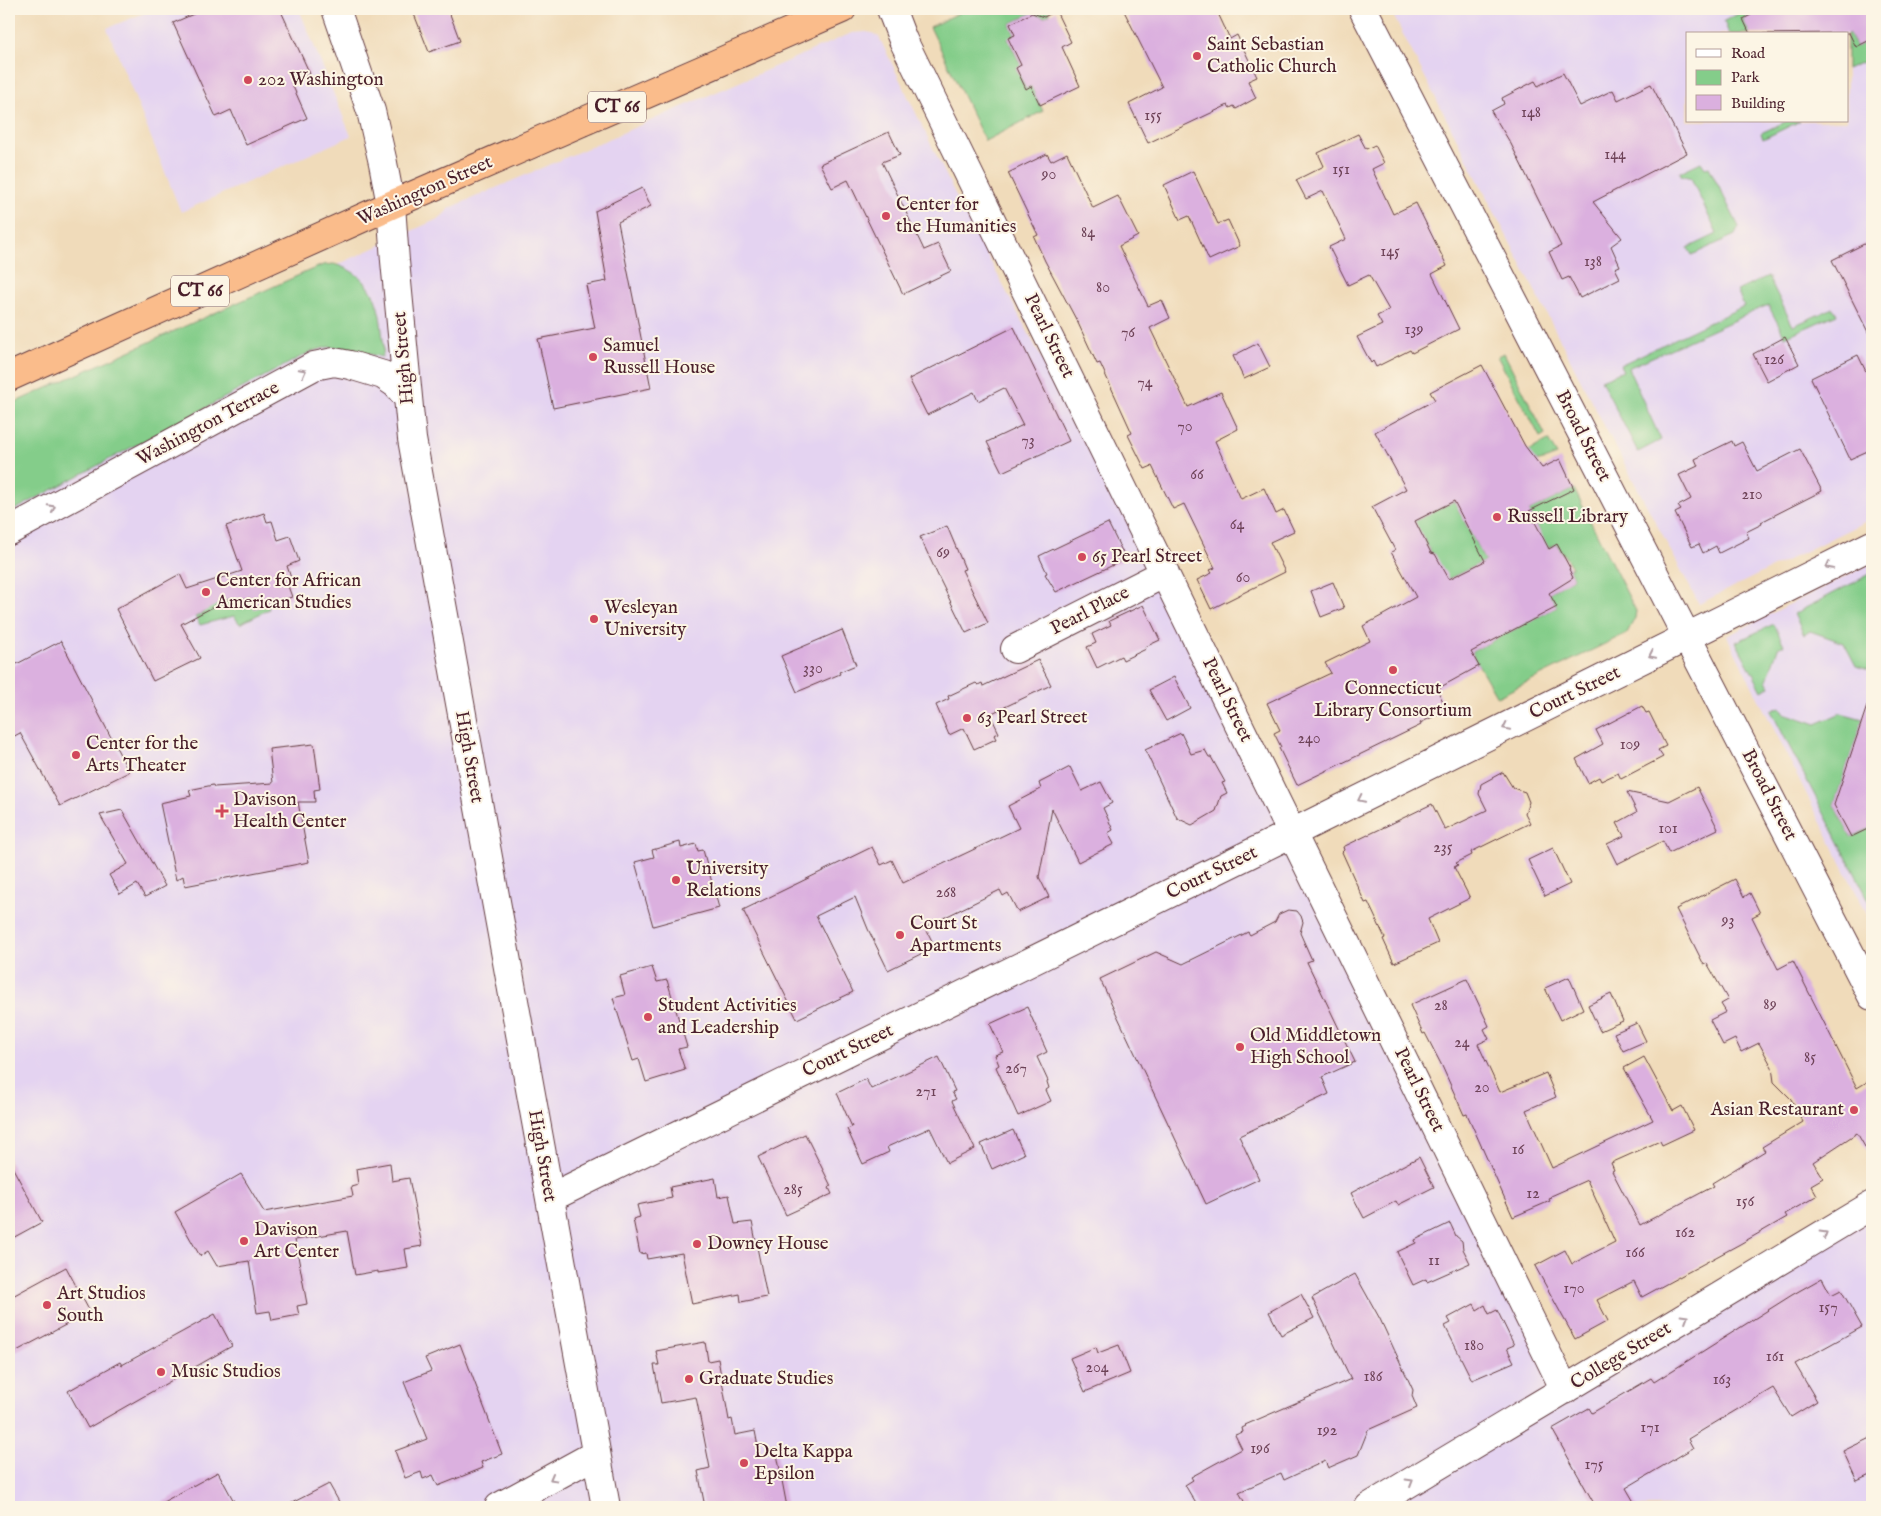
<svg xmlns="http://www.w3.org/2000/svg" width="1881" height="1516" viewBox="0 0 1881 1516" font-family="'IM FELL English',serif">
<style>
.built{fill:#e4d3f1;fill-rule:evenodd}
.green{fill:#84cd8a;stroke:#67765a}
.building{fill:#dbb0df;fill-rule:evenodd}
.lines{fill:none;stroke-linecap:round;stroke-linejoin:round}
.minor-casing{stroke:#633b40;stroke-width:30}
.highway-casing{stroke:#633b40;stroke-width:30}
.minor{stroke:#fff;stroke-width:28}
.highway{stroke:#fabc8b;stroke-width:28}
.oneway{stroke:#ae9aa0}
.poi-dot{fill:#d1495b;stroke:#fcf5e5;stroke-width:2}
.labels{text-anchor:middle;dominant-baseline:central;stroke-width:4;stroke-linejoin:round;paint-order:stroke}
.number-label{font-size:16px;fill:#6e4358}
.shield{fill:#fcf5e5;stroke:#7f5f63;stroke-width:1}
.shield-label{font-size:18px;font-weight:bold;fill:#4a1f2b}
.poi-label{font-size:19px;fill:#4a1f2b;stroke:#fcf5e5;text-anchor:start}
.street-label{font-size:19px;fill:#4a1f2b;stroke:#fcf5e5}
</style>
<rect width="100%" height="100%" fill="#fcf5e5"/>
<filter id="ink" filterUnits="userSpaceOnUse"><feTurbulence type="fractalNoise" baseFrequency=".02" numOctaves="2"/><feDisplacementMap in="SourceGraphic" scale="10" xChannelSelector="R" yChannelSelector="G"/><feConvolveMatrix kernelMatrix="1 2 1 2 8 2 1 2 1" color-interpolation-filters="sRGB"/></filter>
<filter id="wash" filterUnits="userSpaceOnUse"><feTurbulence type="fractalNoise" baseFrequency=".0096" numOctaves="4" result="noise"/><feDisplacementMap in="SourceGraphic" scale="20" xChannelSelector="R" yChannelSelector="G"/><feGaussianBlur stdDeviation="1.12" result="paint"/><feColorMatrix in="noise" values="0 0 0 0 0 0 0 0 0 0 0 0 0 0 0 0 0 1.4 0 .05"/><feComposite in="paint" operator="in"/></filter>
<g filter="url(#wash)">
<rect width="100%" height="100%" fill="#f0dbba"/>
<path class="built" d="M155 9H299L351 136 181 212 107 28Z
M1390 9H1872V518L1699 604 1606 429ZM1687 34H1847V121H1687Z
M866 32 872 33 879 37 959 202 1293 833 1565 1389 1872 1205V1507H9V405L306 272 323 265H337L440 218 450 208 852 33Z
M1872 563V924L1727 636Z"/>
<path class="green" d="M967 9H1048L1050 14 1044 17 1032 13 1010 24 1015 35 1008 39 1021 65 1016 68 1026 89 1031 86 1043 111 985 141 930 27Z
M1748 9 1751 15 1743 19 1750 34H1729L1724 21Z
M1849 33 1856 47 1872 39V58L1847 69V34Z
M1787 121H1800L1763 139 1761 133Z
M1701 162 1705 168 1709 167 1739 227 1735 235 1692 255 1688 248 1717 234 1691 178 1681 175 1680 172Z
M334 264C368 274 379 297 382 331 383 339 385 350 382 357L342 348 328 347 310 352 9 513V405L306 272 323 265Z
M1768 276 1793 326 1833 308 1837 314 1785 337 1768 305 1628 368 1661 440 1638 452 1601 380 1623 371 1620 365 1744 306 1737 291Z
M1504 353 1545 434 1540 437 1497 356Z
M1548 440 1557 455C1541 461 1535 465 1520 456Z
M1574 489 1636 611 1635 618 1627 633 1497 697 1471 652 1557 607 1549 593 1573 578 1569 569 1572 567 1557 544 1547 549 1525 542 1541 534 1529 511Z
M1454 501 1485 561 1444 581 1435 554 1431 553 1423 537 1411 523Z
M1872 573V671L1856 666 1844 643 1810 631 1804 635 1794 614Z
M250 598 254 608 268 605 269 609 240 624 234 616 200 625 195 617 204 612 203 608 230 599 232 603Z
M1774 624 1784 645 1778 648 1767 680 1770 686 1762 691 1736 642Z
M1780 707 1784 713 1816 724 1841 713 1863 719 1834 805 1851 837 1872 827V906L1771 711Z"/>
<g id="blocks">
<path class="building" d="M205 9H280L310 74 291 82 307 118 246 145 231 110 216 117 173 23Z
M412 9H448L460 41 429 52Z
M1123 9H1216L1230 39 1237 35 1257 77 1248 81 1256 98 1236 109 1234 106 1230 108 1228 105 1148 143 1129 104 1162 87Z
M1748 9H1872V39L1856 47 1849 33 1750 34 1743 19 1751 15Z
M1056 11 1071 42 1062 47 1080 86 1040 105 1031 86 1026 89 1016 68 1021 65 1008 38 1015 35 1010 24 1032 13 1044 17Z
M1563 73 1580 106 1613 90 1618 100 1651 84 1687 153 1593 202 1622 238 1611 246 1620 266 1615 268 1620 278 1580 298 1569 277 1562 280 1549 252 1561 246 1511 144 1491 111 1504 104 1502 98 1535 81 1538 86Z
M889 132 900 155 882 162 924 250 938 244 951 271 903 294 848 180 832 188 820 164Z
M1358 134 1366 149 1375 145 1384 163 1372 169 1393 214 1416 203 1447 266 1432 274 1459 329 1412 353 1410 350 1376 367 1373 361 1371 363 1357 337 1382 325 1377 316 1389 310 1369 275 1348 285 1329 247 1346 239 1323 191 1306 199 1296 180 1324 166 1318 153Z
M1067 153 1093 208 1118 196 1138 236 1119 246 1148 306 1162 300 1170 318 1150 328 1188 407 1221 392 1238 429 1215 441 1241 499 1264 488 1276 514 1284 510 1294 531 1270 542 1285 572 1211 609 1197 580 1212 573 1210 570 1215 568 1184 504 1173 509 1152 466 1145 469 1128 435 1132 433 1100 363 1097 364 1078 323 1045 261 1034 237 1038 235 1008 173 1047 154 1051 161Z
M1193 171 1218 224 1228 220 1240 246 1209 260 1189 216 1180 220 1164 185Z
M642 188 651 206 618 222 651 388 553 408 538 339 595 328 586 285 607 281 595 211Z
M1872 240V340L1832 260Z
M1014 327 1069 441 1002 472 987 442 1023 425 1004 388 978 401 974 392 927 415 909 379Z
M1785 337 1799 364 1767 381 1753 354Z
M1258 343 1270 367 1244 379 1233 356Z
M1858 355 1872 384V449L1850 459 1811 378Z
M1482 365 1525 446 1542 468 1560 459 1574 489 1529 511 1549 549 1557 544 1570 568 1569 569 1573 578 1549 593 1557 607 1471 652 1479 666 1437 689 1447 710 1420 723 1421 725 1297 785 1279 748 1281 747 1274 733 1280 730 1267 703 1331 673 1325 663 1370 641 1363 626 1416 597 1391 552 1395 550 1372 507 1406 489 1375 432 1435 400 1430 392ZM1454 501 1485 561 1449 579 1435 554 1431 553 1415 521Z
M1732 441 1734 446 1742 442 1757 471 1800 449 1822 491 1761 522 1762 524 1746 532 1749 538 1719 553 1716 546 1703 553 1699 544 1692 547 1675 513 1681 510 1678 506 1691 499 1679 475 1698 466 1695 459Z
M264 513 267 522 272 521 278 540 290 536 299 561 287 566 293 584 288 586 292 597 254 609 250 598 232 603 230 598 181 624 200 658 153 681 116 609 180 574 187 589 242 571 226 526Z
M1108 523 1126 559 1056 592 1045 574 1047 573 1039 556Z
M947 526 965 569 962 570 988 623 966 633 940 580 920 537Z
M1333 582 1344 608 1321 617 1311 591Z
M1143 605 1160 640 1145 647 1146 649 1123 660 1121 656 1097 668 1087 647 1096 643 1092 634 1111 625 1109 621Z
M842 630 856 665 839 672 840 674 797 692 781 656Z
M61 641 129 772 60 806 20 733 9 739V668Z
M1038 660 1051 685 990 714 999 733 994 735 996 739 974 749 964 728 949 735 936 705 949 699 948 696 976 683 978 685 982 683 983 686Z
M1174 677 1190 708 1166 721 1149 690Z
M1868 703H1872V827L1851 837 1834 805Z
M1642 706 1646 713 1649 712 1666 746 1658 750 1663 757 1621 779 1618 773 1601 781 1599 777 1588 783 1576 759 1603 744 1596 730Z
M1181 733 1191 754 1205 750 1209 757H1211L1225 782 1222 783 1227 793 1221 796 1216 811 1192 825 1177 818 1145 750Z
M314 744 320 789 314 790 315 802H298L309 862 185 886 183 876 176 880 160 803 191 796 189 790 213 785 214 787 273 783 269 749Z
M1070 767 1082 791 1101 782 1112 803 1103 808 1113 830 1108 833 1114 844 1078 862 1052 809 1039 877 1049 897 1018 912 1008 893 1003 896 1000 890 925 927 935 947 888 970 868 929 855 897 816 916 853 992 797 1019 743 910 872 847 881 865 892 860 903 883 1019 828 1008 806 1041 789 1039 783Z
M1503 772 1513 788 1525 792 1529 802 1525 813 1530 823 1471 852 1472 855 1456 863 1458 865 1454 867 1470 898 1428 919 1438 943 1394 963 1383 939 1385 938 1368 902 1365 903 1342 852 1344 850 1343 847 1432 804 1445 830 1487 810 1479 794 1481 784Z
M1697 787 1718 829 1669 853 1663 841 1617 864 1607 844 1624 836 1617 823 1637 812 1627 792 1669 801Z
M122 810 165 886 145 897 137 884 120 894 109 875 128 864 100 815Z
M680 842 681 848 696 844 698 851 703 850 719 908 653 926 635 862 654 857 652 850Z
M1553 848 1570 884 1545 896 1528 860Z
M1735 879 1744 897 1750 893 1760 913 1752 917 1778 969 1793 961 1857 1088 1872 1079V1159L1857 1133 1813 1162 1823 1178 1811 1185 1817 1196 1785 1214 1787 1217 1740 1244 1642 1297 1634 1281 1597 1300 1608 1321 1575 1339 1535 1266 1565 1250 1572 1264 1615 1242 1587 1180 1551 1196 1552 1198 1549 1199 1550 1201 1513 1217 1467 1114 1464 1115 1442 1066 1425 1033 1423 1034 1410 1005 1467 979 1489 1026 1484 1029 1489 1039 1478 1044 1500 1092 1546 1073 1556 1097 1526 1110 1552 1168 1653 1120 1624 1068 1644 1057 1673 1111 1682 1106 1694 1130 1662 1145 1660 1141 1611 1163 1614 1170 1612 1171 1640 1225 1714 1186 1712 1183 1765 1151 1762 1147 1803 1122 1791 1099 1774 1082 1772 1067 1759 1043 1741 1052 1735 1039 1723 1045 1710 1020 1726 1012 1721 1004 1728 1000 1707 963 1704 965 1676 909Z
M1288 910 1297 911 1301 916 1303 922 1300 933 1312 960 1307 962 1355 1062 1322 1077 1329 1094 1239 1136 1259 1179 1206 1204 1100 979 1156 952 1183 964 1248 932 1250 935 1275 922 1279 914Z
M652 967 657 982 667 980 687 1047 678 1049 685 1070 646 1082 639 1059 633 1061 613 998 625 995 620 976Z
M1569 977 1583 1009 1560 1020 1545 988Z
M1611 994 1623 1021 1600 1031 1588 1005Z
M1027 1007 1047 1052 1037 1057 1048 1081 1047 1082 1049 1088 1046 1090 1051 1101 1018 1116 996 1067 999 1065 995 1055 1003 1052 990 1024Z
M1637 1023 1646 1041 1623 1051 1614 1033Z
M939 1057 955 1091 952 1092 956 1099 952 1101 975 1149 947 1163 930 1128 887 1147 889 1152 863 1164 847 1129 852 1127 837 1093 866 1079 871 1089Z
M1013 1130 1024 1154 992 1169 981 1144Z
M805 1134 831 1186 829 1188 832 1194 786 1215 758 1157Z
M1419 1157 1434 1187 1398 1205 1396 1201 1364 1218 1351 1193Z
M9 1161 42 1222 9 1240Z
M390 1163 392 1181 409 1178 422 1246 405 1249 408 1268 378 1273V1271L355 1275 347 1231 295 1240 307 1304 297 1306 299 1315 272 1320 270 1311 257 1313 249 1261 217 1266 208 1251 200 1256 175 1212 241 1174 264 1212 353 1196 351 1187 358 1185 356 1169Z
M715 1178 718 1197 729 1195 735 1224 752 1222 767 1297 741 1302 740 1294 692 1304 682 1253 647 1259 646 1253 640 1254 633 1219 640 1217 637 1205 672 1198 670 1187Z
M1450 1223 1456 1236 1462 1241 1463 1249 1470 1263 1427 1282 1426 1279 1413 1285 1397 1252 1416 1243 1415 1240Z
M66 1267 90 1312 9 1355V1298Z
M1355 1274 1380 1319 1413 1390 1412 1396 1417 1408 1368 1430 1358 1455 1328 1468 1325 1461 1284 1480 1281 1473 1239 1492 1247 1507H1198L1185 1485 1193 1480 1191 1477 1242 1449 1235 1435 1243 1432 1242 1428 1246 1426 1245 1425 1351 1379 1312 1298Z
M1822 1278 1831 1295 1841 1290 1862 1327 1795 1364 1817 1401 1791 1417 1773 1388 1688 1439 1693 1448 1626 1488 1637 1507H1596L1552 1429 1589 1408 1592 1413 1651 1378 1654 1382 1792 1295Z
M1301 1294 1314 1318 1281 1335 1269 1312Z
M1474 1304 1477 1310 1485 1305 1489 1314 1497 1310 1514 1345 1507 1348 1514 1362 1472 1380 1445 1326 1451 1323 1448 1318Z
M215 1314 232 1346 88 1428 68 1391 120 1362 122 1365Z
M705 1342 708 1361 718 1359 729 1420 732 1419 735 1435 755 1431 760 1457 777 1454 787 1507H705L698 1471 710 1468 696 1397 661 1403 654 1365H659L656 1351Z
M460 1344 502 1454 481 1462 483 1468 438 1486 433 1475 423 1479 421 1472 405 1478 395 1451 427 1439 404 1382 431 1371 425 1358Z
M1119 1345 1130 1373 1085 1392 1070 1358 1096 1347 1098 1353Z
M1872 1437V1474L1857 1481 1843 1451Z
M218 1472 237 1507H154Z
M329 1484 342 1507H284Z"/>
</g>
</g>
<g filter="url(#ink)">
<use href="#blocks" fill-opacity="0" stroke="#633b40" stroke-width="1"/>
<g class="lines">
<g class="minor-casing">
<path id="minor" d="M336 9 371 111 383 163 391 205 395 261 412 439 606 1507
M891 9 903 40 1565 1390
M1363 9 1872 996
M9 531 314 366 334 362 350 365 383 375 396 384 408 398
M1015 649 1165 573
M550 1198 1276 841 1872 545
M499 1507 596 1454
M1369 1507 1872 1205"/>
</g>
<g class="highway-casing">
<path id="highway" d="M9 377 391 205 842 9"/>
</g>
<use href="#minor" class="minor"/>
<use href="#highway" class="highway"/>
</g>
<defs><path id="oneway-chevron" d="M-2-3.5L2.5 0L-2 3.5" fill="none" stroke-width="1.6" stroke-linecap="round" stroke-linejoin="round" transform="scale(1.25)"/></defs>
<g class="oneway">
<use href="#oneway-chevron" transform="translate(303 372) rotate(-28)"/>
<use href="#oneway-chevron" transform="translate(52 508) rotate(-28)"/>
<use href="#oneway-chevron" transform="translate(1829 566) rotate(153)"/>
<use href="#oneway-chevron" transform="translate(1652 655) rotate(154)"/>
<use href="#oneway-chevron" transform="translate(1506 727) rotate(154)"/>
<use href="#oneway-chevron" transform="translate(1361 799) rotate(154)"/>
<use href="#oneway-chevron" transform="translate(1824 1234) rotate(-31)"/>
<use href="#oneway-chevron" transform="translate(1685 1318) rotate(-31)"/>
<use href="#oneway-chevron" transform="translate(553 1478) rotate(151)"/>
<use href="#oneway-chevron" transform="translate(1410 1482) rotate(-31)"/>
</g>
</g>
<g class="poi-dot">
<circle cx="1197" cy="56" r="5"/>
<circle cx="248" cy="80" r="5"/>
<circle cx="886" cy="216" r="5"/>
<circle cx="593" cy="357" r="5"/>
<circle cx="1497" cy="517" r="5"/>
<circle cx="1082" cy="557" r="5"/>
<circle cx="206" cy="592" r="5"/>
<circle cx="594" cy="619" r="5"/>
<circle cx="1393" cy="670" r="5"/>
<circle cx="967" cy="718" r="5"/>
<circle cx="76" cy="755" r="5"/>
<path d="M219.5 803.5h5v5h5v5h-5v5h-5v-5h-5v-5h5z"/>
<circle cx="676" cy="880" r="5"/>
<circle cx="900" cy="935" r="5"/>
<circle cx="648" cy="1017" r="5"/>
<circle cx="1240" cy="1047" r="5"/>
<circle cx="1854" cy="1110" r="5"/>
<circle cx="244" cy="1241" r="5"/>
<circle cx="697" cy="1244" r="5"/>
<circle cx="47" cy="1305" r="5"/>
<circle cx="161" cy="1372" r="5"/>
<circle cx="689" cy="1379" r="5"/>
<circle cx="744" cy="1463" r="5"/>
</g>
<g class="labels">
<g class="number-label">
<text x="1531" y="113">148</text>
<text x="1153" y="116">155</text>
<text x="1615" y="155">144</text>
<text x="1341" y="170">151</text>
<text x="1049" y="175">90</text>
<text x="1088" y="233">84</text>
<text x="1390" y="252">145</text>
<text x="1593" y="262">138</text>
<text x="1103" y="288">80</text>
<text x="1414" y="330">139</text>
<text x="1128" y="333">76</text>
<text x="1774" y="360">126</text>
<text x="1145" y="383">74</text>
<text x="1185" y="427">70</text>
<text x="1028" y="441">73</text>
<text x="1197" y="475">66</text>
<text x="1752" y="495">210</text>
<text x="1237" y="525">64</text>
<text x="943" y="553">69</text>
<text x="1243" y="578">60</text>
<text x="813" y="669">330</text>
<text x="1309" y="739">240</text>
<text x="1630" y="745">109</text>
<text x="1668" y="829">101</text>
<text x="1443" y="848">235</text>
<text x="946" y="893">268</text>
<text x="1728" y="921">93</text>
<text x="1770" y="1005">89</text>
<text x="1441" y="1006">28</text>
<text x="1462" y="1043">24</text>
<text x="1810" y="1058">85</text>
<text x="1016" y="1069">267</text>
<text x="1482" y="1088">20</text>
<text x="926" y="1092">271</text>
<text x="1518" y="1150">16</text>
<text x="793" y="1190">285</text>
<text x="1533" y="1194">12</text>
<text x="1745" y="1202">156</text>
<text x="1685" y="1233">162</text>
<text x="1635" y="1253">166</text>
<text x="1434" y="1261">11</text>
<text x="1574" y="1289">170</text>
<text x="1828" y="1308">157</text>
<text x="1474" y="1346">180</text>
<text x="1775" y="1357">161</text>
<text x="1097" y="1368">204</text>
<text x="1373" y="1377">186</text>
<text x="1722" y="1380">163</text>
<text x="1650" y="1428">171</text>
<text x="1327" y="1431">192</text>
<text x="1260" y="1449">196</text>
<text x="1594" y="1465">175</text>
</g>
<g class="shield">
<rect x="588" y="91.5" width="58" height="31" rx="4"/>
<rect x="171" y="275.5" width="58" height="31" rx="4"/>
</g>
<g class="shield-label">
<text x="617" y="107">CT 66</text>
<text x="200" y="291">CT 66</text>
</g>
<g class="poi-label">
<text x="1207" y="45">Saint Sebastian<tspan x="1207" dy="22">Catholic Church</tspan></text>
<text x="258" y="80">202 Washington</text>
<text x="896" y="205">Center for<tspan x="896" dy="22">the Humanities</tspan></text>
<text x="603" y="346">Samuel<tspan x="603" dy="22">Russell House</tspan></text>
<text x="1507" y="517">Russell Library</text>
<text x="1092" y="557">65 Pearl Street</text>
<text x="216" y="581">Center for African<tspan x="216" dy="22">American Studies</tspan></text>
<text x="604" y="608">Wesleyan<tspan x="604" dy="22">University</tspan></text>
<text x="1393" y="689" text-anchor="middle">Connecticut<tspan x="1393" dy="22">Library Consortium</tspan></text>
<text x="977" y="718">63 Pearl Street</text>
<text x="86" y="744">Center for the<tspan x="86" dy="22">Arts Theater</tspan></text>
<text x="233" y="800">Davison<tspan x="233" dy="22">Health Center</tspan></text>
<text x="686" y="869">University<tspan x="686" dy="22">Relations</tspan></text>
<text x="910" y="924">Court St<tspan x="910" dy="22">Apartments</tspan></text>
<text x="658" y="1006">Student Activities<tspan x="658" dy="22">and Leadership</tspan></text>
<text x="1250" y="1036">Old Middletown<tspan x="1250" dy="22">High School</tspan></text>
<text x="1844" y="1110" text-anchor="end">Asian Restaurant</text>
<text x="254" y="1230">Davison<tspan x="254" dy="22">Art Center</tspan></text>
<text x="707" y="1244">Downey House</text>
<text x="57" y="1294">Art Studios<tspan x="57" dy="22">South</tspan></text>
<text x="171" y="1372">Music Studios</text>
<text x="699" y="1379">Graduate Studies</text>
<text x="754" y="1452">Delta Kappa<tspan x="754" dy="22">Epsilon</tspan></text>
</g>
<g class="street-label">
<text transform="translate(425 191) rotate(-24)">Washington Street</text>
<text transform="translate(1049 336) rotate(64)">Pearl Street</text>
<text transform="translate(404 358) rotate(-95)">High Street</text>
<text transform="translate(208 424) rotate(-28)">Washington Terrace</text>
<text transform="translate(1583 436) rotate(63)">Broad Street</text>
<text transform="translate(1090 611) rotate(-27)">Pearl Place</text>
<text transform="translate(1575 693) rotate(-26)">Court Street</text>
<text transform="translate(1227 700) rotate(64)">Pearl Street</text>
<text transform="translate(469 757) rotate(80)">High Street</text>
<text transform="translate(1769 795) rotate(63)">Broad Street</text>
<text transform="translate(1212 873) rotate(-26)">Court Street</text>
<text transform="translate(848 1051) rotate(-26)">Court Street</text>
<text transform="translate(1419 1090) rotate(64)">Pearl Street</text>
<text transform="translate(542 1156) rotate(80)">High Street</text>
<text transform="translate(1621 1356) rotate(-31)">College Street</text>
</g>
</g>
<rect width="1881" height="1516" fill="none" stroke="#fcf5e5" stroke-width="30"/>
<rect x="1686" y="32" width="162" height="90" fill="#fcf5e5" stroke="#b59f9b"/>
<rect x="1696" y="49" width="25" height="8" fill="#ffffff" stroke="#b59f9b"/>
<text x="1731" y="58" font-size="15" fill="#4a1f2b">Road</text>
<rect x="1696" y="70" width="25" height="15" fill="#84cd8a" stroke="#b59f9b"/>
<text x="1731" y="82" font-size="15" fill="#4a1f2b">Park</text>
<rect x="1696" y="95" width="25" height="15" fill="#dbb0df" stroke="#b59f9b"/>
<text x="1731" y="108" font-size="15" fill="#4a1f2b">Building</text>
</svg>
